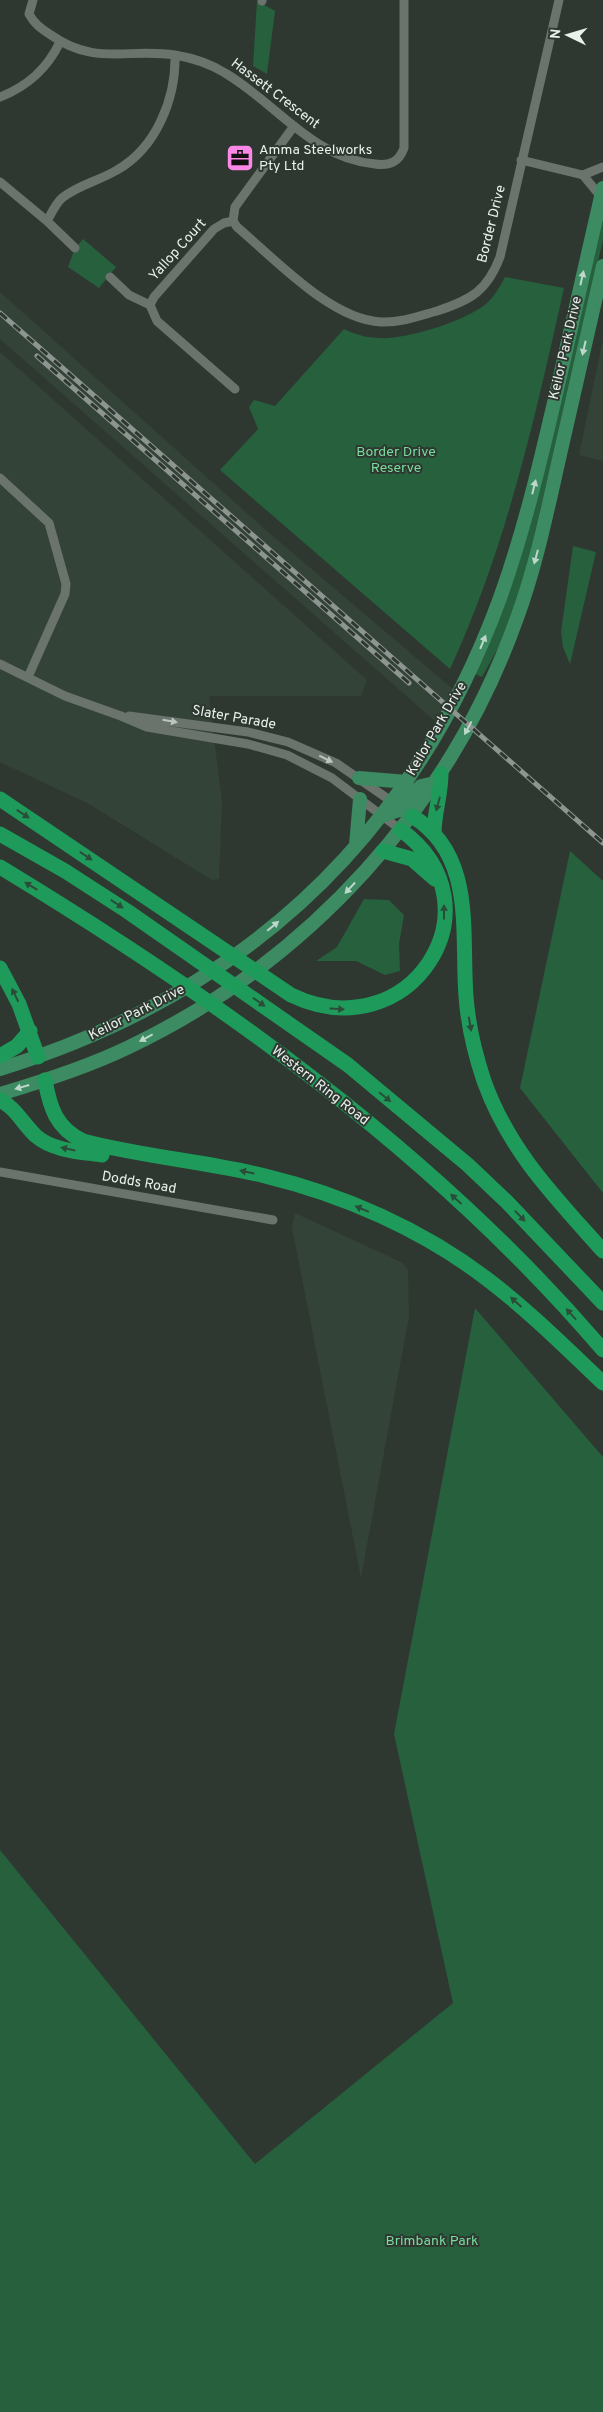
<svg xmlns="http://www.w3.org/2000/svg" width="603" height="2412" viewBox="0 0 603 2412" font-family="Overpass,sans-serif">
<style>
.built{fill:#334338}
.green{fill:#26603d}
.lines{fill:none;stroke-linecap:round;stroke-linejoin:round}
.street{stroke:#6a746d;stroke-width:9}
.primary{stroke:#3c8b62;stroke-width:14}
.highway{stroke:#1e9b5a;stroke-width:15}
.rail-casing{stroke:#8d9590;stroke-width:5}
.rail{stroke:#2e3831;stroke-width:3;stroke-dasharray:9;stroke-linecap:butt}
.oneway{fill:#bed7ca}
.oneway2{fill:#bdc5c0}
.oneway3{fill:#2b4c39}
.labels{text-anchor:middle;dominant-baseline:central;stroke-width:4;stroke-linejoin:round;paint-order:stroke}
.street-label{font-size:14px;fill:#eaf0ec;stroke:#2e3831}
.poi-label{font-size:14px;fill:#eaf0ec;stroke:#2e3831;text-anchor:start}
.park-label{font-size:14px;fill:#79dc9d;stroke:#2e3831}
</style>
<rect width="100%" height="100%" fill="#2e3831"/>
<path class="built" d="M0 292 268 532 454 690 436 722 0 339Z
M603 339V461L579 455Z
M0 352 367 680 361 696H209L222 802 219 879 212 880 89 804 0 762Z
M295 1213 403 1263 408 1270 409 1316 361 1578 292 1228Z"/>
<path class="green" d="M257 1 275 11 267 74 253 66Z
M603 213V240L523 584 503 639 482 677 475 674Z
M83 239 116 267 99 288 68 267 75 248Z
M505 277 564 288C535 418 506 548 450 669L220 470 258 429 249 407 254 400 275 406 344 329C358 336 373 339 389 338 415 336 468 320 487 303 495 296 500 286 505 277Z
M573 546 596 552 570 664 563 647 561 632Z
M570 851 603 881V1193L520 1088Z
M364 899 389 900 404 915 399 944 400 971 385 975 356 961H316L337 947Z
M475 1308 603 1457V2412H0V1850L255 2164 453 2003 394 1734Z"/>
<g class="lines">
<path class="street" d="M33 0 29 14C34 24 42 29 51 35 94 66 128 48 175 55 193 58 209 63 225 73 275 102 313 159 375 164 390 166 399 162 404 148V0
M262 0V1
M0 97C28 86 47 69 60 42
M294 126 235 207 233 221 237 227C274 258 331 320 381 322 400 323 419 316 437 311 471 300 487 291 500 257L559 0
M521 160 583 175 603 167
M583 175 601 197
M0 182 47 221 75 248
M47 221C51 214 56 203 62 198 78 185 99 181 117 170 156 148 176 99 175 55
M233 221 224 223 214 229 154 297 150 305 157 321 235 389
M110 277 129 295 150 305
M0 478 49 523 66 584 65 594 28 677
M0 664 65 696 121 716 147 727 248 744 287 755 332 778 401 830
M129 716 248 732 288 742 336 763 394 803
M0 1172 273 1220"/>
<path class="primary" d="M359 778 407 782
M381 816 402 809 421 786 435 783
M356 845 360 799
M0 1069C243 994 412 838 500 598 524 531 540 463 556 394 572 325 587 257 603 188
M0 1094C44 1081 88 1067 129 1047 309 961 450 806 517 618 536 566 547 512 559 459 574 395 588 330 603 266"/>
<path class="highway" d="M0 799 291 995C410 1052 504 905 401 830
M412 816C476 855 461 932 466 996 468 1025 475 1054 484 1081 509 1151 555 1197 603 1251
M0 834 65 871 127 911 348 1065 468 1165 507 1202 603 1303
M434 834C434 813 441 795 441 774
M383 851 412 859 435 879
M0 867C221 1001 435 1153 603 1350
M0 968 19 1004 38 1057
M0 1056 17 1046 30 1031
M45 1080C50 1108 56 1128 83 1141 143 1157 205 1161 265 1176 344 1195 423 1230 487 1279 528 1310 565 1347 603 1383
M0 1100C16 1108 23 1124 36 1136 53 1151 81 1152 102 1155"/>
<g class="rail-casing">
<path id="rail" d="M0 313 603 843
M37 356 409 683"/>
</g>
<use href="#rail" class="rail"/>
</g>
<defs><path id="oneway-solid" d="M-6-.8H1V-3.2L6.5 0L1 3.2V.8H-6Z" transform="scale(1.25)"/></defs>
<g class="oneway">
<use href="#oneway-solid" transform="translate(582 278) rotate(-77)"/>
<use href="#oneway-solid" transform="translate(584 348) rotate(103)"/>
<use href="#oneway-solid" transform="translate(534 487) rotate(-76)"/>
<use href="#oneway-solid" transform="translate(536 557) rotate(105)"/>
<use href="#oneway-solid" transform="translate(483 642) rotate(-68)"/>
<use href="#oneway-solid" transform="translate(468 728) rotate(118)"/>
<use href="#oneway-solid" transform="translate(350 888) rotate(133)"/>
<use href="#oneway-solid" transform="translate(273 926) rotate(-40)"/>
<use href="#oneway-solid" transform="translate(146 1038) rotate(152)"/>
<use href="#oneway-solid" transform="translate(22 1087) rotate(164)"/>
</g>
<g class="oneway2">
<use href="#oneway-solid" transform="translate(170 721) rotate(10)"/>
<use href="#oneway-solid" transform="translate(326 759) rotate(26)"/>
</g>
<g class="oneway3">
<use href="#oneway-solid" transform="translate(438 804) rotate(105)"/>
<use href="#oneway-solid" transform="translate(23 814) rotate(33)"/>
<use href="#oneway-solid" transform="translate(86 856) rotate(34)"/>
<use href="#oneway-solid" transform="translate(31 886) rotate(-149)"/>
<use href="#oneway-solid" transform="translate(117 904) rotate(33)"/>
<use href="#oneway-solid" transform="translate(444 912) rotate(-90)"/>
<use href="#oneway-solid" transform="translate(15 995) rotate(-116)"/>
<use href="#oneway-solid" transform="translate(259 1002) rotate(35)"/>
<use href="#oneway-solid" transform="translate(337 1009) rotate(4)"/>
<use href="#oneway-solid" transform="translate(470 1024) rotate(80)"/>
<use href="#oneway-solid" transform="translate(385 1097) rotate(39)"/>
<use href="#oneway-solid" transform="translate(68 1149) rotate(-168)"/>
<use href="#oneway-solid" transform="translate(247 1172) rotate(-168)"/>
<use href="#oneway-solid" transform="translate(456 1199) rotate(-138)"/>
<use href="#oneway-solid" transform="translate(362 1209) rotate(-157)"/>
<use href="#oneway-solid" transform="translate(520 1216) rotate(46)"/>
<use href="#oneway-solid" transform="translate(516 1302) rotate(-138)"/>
<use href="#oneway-solid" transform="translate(571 1314) rotate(-132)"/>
</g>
<defs>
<g id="office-square" transform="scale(1.4375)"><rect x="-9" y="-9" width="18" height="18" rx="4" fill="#fb87e6" stroke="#2e3831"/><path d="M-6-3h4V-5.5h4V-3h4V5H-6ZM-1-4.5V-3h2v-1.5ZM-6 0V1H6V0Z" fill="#111"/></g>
</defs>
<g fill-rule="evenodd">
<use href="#office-square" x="240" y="158"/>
</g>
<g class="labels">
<g class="street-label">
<text transform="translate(275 94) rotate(37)">Hassett Crescent</text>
<text transform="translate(492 224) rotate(-76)">Border Drive</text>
<text transform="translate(178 250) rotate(-48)">Yallop Court</text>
<text transform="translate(566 348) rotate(-77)">Keilor Park Drive</text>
<text transform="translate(234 718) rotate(10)">Slater Parade</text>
<text transform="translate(437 729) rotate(-60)">Keilor Park Drive</text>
<text transform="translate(137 1013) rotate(-27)">Keilor Park Drive</text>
<text transform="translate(320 1086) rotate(38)">Western Ring Road</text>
<text transform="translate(139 1183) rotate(10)">Dodds Road</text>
</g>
<g class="poi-label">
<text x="259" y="150">Amma Steelworks<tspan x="259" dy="16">Pty Ltd</tspan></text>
</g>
<g class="park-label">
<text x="396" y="452">Border Drive<tspan x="396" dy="16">Reserve</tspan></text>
<text x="432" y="2241">Brimbank Park</text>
</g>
</g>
<g transform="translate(568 35) rotate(275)" stroke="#2e3831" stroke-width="4" paint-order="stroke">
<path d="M0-4L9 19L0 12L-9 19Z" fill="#eaf0ec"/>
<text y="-8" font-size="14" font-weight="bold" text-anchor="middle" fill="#eaf0ec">N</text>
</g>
</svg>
